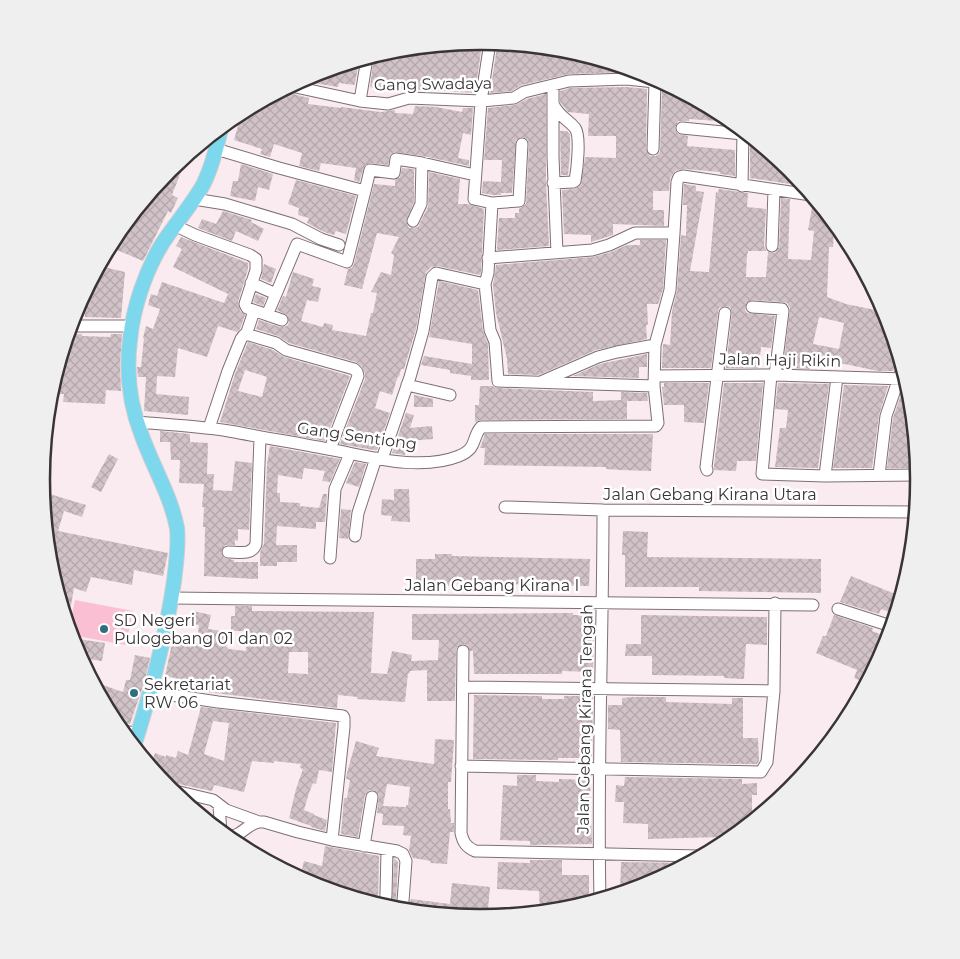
<svg xmlns="http://www.w3.org/2000/svg" width="960" height="959" viewBox="0 0 960 959" font-family="Montserrat,sans-serif">
<style>
.pitch{fill:#fbbfd4}
.building{fill:url(#building-cross-hatch);fill-rule:evenodd}
.lines{fill:none;stroke-linecap:round;stroke-linejoin:round}
.minor-casing{stroke:#7d7074;stroke-width:13}
.major-casing{stroke:#cfcecf;stroke-width:16}
.minor{stroke:#fff;stroke-width:11}
.major{stroke:#7dd7ed;stroke-width:14}
.poi-dot{fill:#2d6e81;stroke:#fff;stroke-width:2}
.labels{text-anchor:middle;dominant-baseline:central;stroke-width:5;stroke-linejoin:round;paint-order:stroke}
.street-label{font-size:16px;fill:#393436;stroke:#fff}
.poi-label{font-size:16px;fill:#393436;stroke:#fff;text-anchor:start}
.rim{fill:none;stroke:#393436;stroke-width:2.5}
</style>
<defs>
<pattern id="building-cross-hatch" width="8" height="8" patternUnits="userSpaceOnUse" patternTransform="scale(1.25)"><rect width="8" height="8" fill="#d1c2c7"/><path d="M0 0l8 8M0 8l8-8" fill="none" stroke="#b4a7ac"/></pattern>
</defs>
<rect width="100%" height="100%" fill="#faebf0"/>
<path class="pitch" d="M75 600 133 611 126 645 71 635 69 628Z"/>
<path class="building" d="M474 42 482 44 475 93 392 88 391 91 370 87 374 56 395 50 439 45V47L465 51 467 43Z
M510 44 522 45 520 52 558 55V49L566 50 643 73 627 72 569 74 522 85 512 91 490 93 497 47 509 49Z
M359 60 355 84 354 85 339 83 338 87 301 81 313 74Z
M627 87 647 89 646 149 650 156H656L660 152 662 90H667L670 87 724 115 732 122 689 119V121H678L675 128 678 134 688 136 687 146 735 150V176L720 174V172L684 169 677 170 674 172 670 179 669 191H653V210H664V226L613 224V235L591 242V235L564 234 562 190 574 189 581 185 585 157 616 158V136H588L589 114 568 112 560 102V91L570 88Z
M283 90 289 93 309 98 308 104 341 108V107L381 112 395 110V113L413 114 415 106 436 107 462 112 463 108H473L471 135 463 133 458 158 469 160V166L423 156 394 152 390 155 388 165 370 163 365 165 359 182 354 180 356 168 321 163 319 171 299 166 302 153 274 144 270 157 260 154 262 149 234 140 242 112Z
M546 94V183L549 246 497 250 499 218H515V213H519V209L526 204 529 144 528 140 523 137 516 140 512 193H501V195H493L482 193 483 181 501 182 502 160H484L488 108 515 105 527 99Z
M560 131H567L570 134V153L568 175H561Z
M750 137 790 170 804 186 750 178Z
M187 156 172 195 178 198 171 213 168 211 143 261 110 247 115 237 118 238 122 228 170 169Z
M241 164 273 174 269 190 258 187 255 201 230 196 233 181H238Z
M402 168 414 169V202L406 221 409 228 418 227 428 207 429 172 460 179 458 204H469L484 209 481 272 480 275 437 266 431 267 426 272 416 329 404 369H401L399 377 398 376 392 395 380 391 375 408 390 413 377 450H374L340 444 365 379V374L362 367 356 362 289 343 278 336 256 329 259 320 280 327 287 326 289 323 287 315 277 310 283 296 286 297 293 272 314 279 312 286 321 288 318 302 307 300 301 321 323 327 324 323 333 325 332 330 366 336 371 313H373L377 293 371 292 381 272 391 275 394 255 391 253 399 237 377 233 362 289 344 285 348 269 352 268 354 264 374 184 395 186V180L400 177Z
M296 180 356 196 346 234 336 231 334 235 324 232 307 223 309 218 298 215 299 208 288 204Z
M684 184 696 186V191L704 192 690 271 709 272 716 192 718 193 719 189 748 193 747 207 766 209 764 246 767 251H748V254L747 253 746 277H766L768 252 775 253 779 247 781 198 790 199 788 259 811 260 814 231 808 230 813 202 815 201 843 234 834 233 833 247H829L827 297 846 304 885 312 900 362 897 364 893 371H878L811 357 810 369 783 368 790 308 787 303 783 302 752 300 746 303 745 310 747 313 775 316 771 348 761 347 759 368H726L732 313 730 307 725 306 719 308 718 312 711 368H662L663 344 670 345 672 311 677 291 681 235 686 236 687 205H683ZM819 317 844 323 839 349 813 344Z
M223 211 252 220 251 222 264 229 258 241 236 231 232 241 198 228 202 219 216 224Z
M181 237 248 263V269L238 302 240 311 245 315 240 329 237 332 218 326 207 357 178 348 175 377 157 376 156 394 189 397 188 415 144 411 146 377H138L137 367H141L144 338H143L146 326 153 329 160 309 148 305 151 294 157 296 162 282 224 303 228 294 173 267 182 249 176 246Z
M640 240H666L663 289 658 304H647L648 325H646L647 339 596 350 539 375 508 374 507 359 496 313 493 285 496 265 593 257 611 252 627 245H640Z
M264 264 276 269 271 283 261 279Z
M99 266 125 272 121 318 85 317 84 305H88L93 279Z
M439 281 478 290 483 331 488 344 489 380H471V376L450 373V370L421 365 424 356 472 364V344L429 337Z
M256 294 266 298 263 306 253 302Z
M71 334H82V336L110 337 111 334H122L120 364 121 391 106 390 105 404 63 402 64 394H50L64 349H71Z
M248 342 273 350 284 357 350 376 325 441 220 422 235 374ZM245 370 267 377 262 397 238 391Z
M647 354V367H639V378L573 376 600 364Z
M664 383H709L704 423 684 422V405H664L662 387H664Z
M724 383H763L756 461H737L736 471 714 470V466Z
M778 383 829 384 818 468 775 467 780 428H786L788 410 775 409Z
M844 385 888 386 879 415 872 468H833Z
M480 386H492L498 388 593 392V401L621 400V392L647 393 648 401H627V419L481 420 475 422V405H479Z
M904 386H907L910 394 917 468H887L893 418Z
M414 395 433 399V407H414Z
M406 413 414 415 410 428 432 426 433 439 408 441 405 455 392 453Z
M160 431 190 434V442L208 443 207 474H214L213 490 232 491 235 461 252 463 249 530 238 529V541L235 540V545H225L221 552 224 558 234 560V562H258V579L204 576 205 527H203L204 507H202L204 484 179 483 180 460H171L170 442H160Z
M485 434H653L651 471 621 470 606 469V467L484 465 485 448H480Z
M270 446 340 459 330 482 322 481 325 471 304 468 302 479 278 475 277 493H280V502L300 503V506L319 508 323 494H327L325 522H316V529L277 526 276 545H297V562H277V566H260V552L264 544 267 464Z
M109 454 118 459 101 492 91 487Z
M355 462 366 464 359 487 346 483Z
M394 489H409L410 522 391 521 392 516 381 515 382 499 394 500Z
M43 492 86 505 82 517 64 511 58 531 168 553 163 576 134 570 132 585 91 577 86 592 74 588 68 623 55 581 58 567 50 565Z
M341 509 351 510 348 539 339 538Z
M623 531 648 532 647 557 821 559V593L699 591V587H625V555H622Z
M435 554H452V556L590 559 589 586 451 583V586H434V583H416V559H435Z
M851 576 900 596 895 614 881 609 879 614 840 602Z
M235 606H252V611L374 612 371 673 387 674 392 651 412 655 411 661 438 660 439 640H412V614L573 613V615H594L593 672 562 671V674H474L473 651H470L467 645 463 644 457 647 456 651 455 701H427V670L410 671 409 674 408 673 405 702 357 699 358 697 338 695 337 708 173 688 175 678 165 676 173 639 197 643 199 625 190 624 193 611 211 615 208 629 229 632 226 647 228 648V649L246 651 247 631H231V616H235ZM289 652H308V674L288 673Z
M641 615 767 617V645L746 644 744 679 724 678V676L652 675V656H625L626 644H641Z
M834 615 873 628 872 631 888 637 885 647 866 683 854 678 857 670 816 653 823 636H826Z
M72 638 105 643 102 661 81 658Z
M135 655 150 658 144 683 130 724 122 723 117 724 94 682 123 692 126 680H130Z
M474 695 542 696V699H564V696H593L592 758H558V760L473 759Z
M633 697H666V702L732 704V698H743V738H758L759 761 757 764H746L621 762 620 730 608 729V705H622V698Z
M201 707 336 723 332 772 319 770 316 784 313 783 309 793 304 810 314 814V815L327 820 325 831 311 827V826L289 818 296 789 303 769 300 768 301 764 274 761V763L252 761 244 792 214 785 212 791 173 783 166 784 151 766 155 753 166 757V755L176 758 178 751 188 755ZM213 721 229 723 224 761 204 754Z
M435 739 454 740 451 782H448V809H450L451 823H454V832H450L447 864 430 863 431 861 413 858 409 850 411 836 403 835 404 826 382 825 383 814 377 813 379 795 374 790H369L365 795 358 837 341 834 344 798H347L350 780 346 779 347 773 356 741 379 748 376 756 434 764ZM387 784 410 787 408 805H406V807L383 806Z
M517 775H536V781L559 782V779L590 780 592 844 530 845V841L500 840 503 785 517 786Z
M625 777 742 779V784L757 783V795H752V811L746 825 740 830 732 826V837L729 839H721V837L648 839V824L623 823 624 802H615L616 785 624 786Z
M325 846 379 856 378 904 312 884 300 878 304 861 322 866Z
M394 858 398 862 396 900 399 907H407L409 905 411 899 450 904 452 883 490 887 488 909 505 912V915L480 918 392 909Z
M530 860H562V875H589V902L565 909 540 912 539 891 497 889 498 862 530 863Z
M621 862 687 863 649 884H643L642 886 620 893Z"/>
<g class="lines">
<g class="minor-casing">
<path id="minor" d="M490 42 481 101 474 199 492 203 519 201 522 144
M291 86 360 101 388 104 409 98 481 101 514 98 524 92 569 81 627 79 664 83
M553 86V157L557 253
M360 101 367 58
M553 104C560 118 567 118 575 128 581 136 577 170 575 181L573 182 553 183
M682 128 743 134
M216 149 279 168 365 191 347 262 297 244 276 294
M653 149 655 82
M742 186 743 131
M365 191 370 170 394 173 396 159 422 163 475 175
M194 199 225 204 292 224 321 239 339 245
M413 221 421 204 422 163
M176 226 195 235 250 255 256 259V270L245 304 247 308 282 320
M772 246 774 190
M488 258 592 250 609 245 635 233H674L677 182 679 177 683 176 811 195
M251 283 276 294 267 315
M485 284 490 330 495 342 498 381 654 386
M752 307 782 309 783 311 775 375
M71 326H131
M246 335 254 311
M771 375 762 474 825 476 918 475
M655 376 775 375 905 379
M543 381 598 357 617 352 655 345
M407 385 450 395
M137 422C170 425 203 426 235 432 266 438 297 443 328 449 368 456 419 472 459 456 478 448 471 439 481 427L656 426 658 423 654 386 655 345 670 290 674 233
M209 428 228 371 241 339 244 335H249L276 343 286 350 354 369 357 372 358 376 330 449
M382 459 410 377 423 331 432 277 436 273 485 284 488 273 492 203
M707 470 706 467 725 313
M879 475 886 416 902 369
M825 476 837 377
M505 507 603 510 915 512
M355 536 358 513 376 458
M228 552C238 552 252 556 256 544L260 438
M330 558 335 489 350 454
M171 598 813 605
M838 609 891 626
M463 651 461 833C463 842 466 847 475 851L700 856
M463 687 774 691
M151 692 218 702 343 716 344 718V727L332 840 397 851 403 854 406 861 403 901
M121 730 138 734
M461 766 761 772 767 762 774 691 775 603
M171 790 213 800 226 810 259 822H264L298 832 332 840
M219 806 221 832
M227 836C241 838 246 824 259 822
M364 846 372 797
M600 899C597 769 603 640 603 510
M385 906 386 895 387 850"/>
</g>
<g class="major-casing">
<path id="major" d="M134 746C151 692 166 637 174 581 176 564 179 545 177 528 171 496 153 467 142 436 130 406 126 372 130 340 133 308 145 272 162 244 175 224 191 206 203 185 212 167 217 147 221 128"/>
</g>
<use href="#minor" class="minor"/>
<use href="#major" class="major"/>
</g>
<g class="poi-dot">
<circle cx="104" cy="629" r="5"/>
<circle cx="134" cy="693" r="5"/>
</g>
<g class="labels">
<g class="street-label">
<text transform="translate(433 84) rotate(-1)">Gang Swadaya</text>
<text transform="translate(780 360) rotate(1)">Jalan Haji Rikin</text>
<text transform="translate(357 436) rotate(8)">Gang Sentiong</text>
<text x="710" y="494">Jalan Gebang Kirana Utara</text>
<text x="492" y="585">Jalan Gebang Kirana I</text>
<text transform="translate(585 719) rotate(-89)">Jalan Gebang Kirana Tengah</text>
</g>
<g class="poi-label">
<text x="114" y="620">SD Negeri<tspan x="114" dy="18">Pulogebang 01 dan 02</tspan></text>
<text x="144" y="684">Sekretariat<tspan x="144" dy="18">RW 06</tspan></text>
</g>
</g>
<path d="M0 0H960V959H0ZM479 50H481A429 429 0 0 1 910 479V480A429 429 0 0 1 481 909H479A429 429 0 0 1 50 480V479A429 429 0 0 1 479 50Z" fill="#efefef" fill-rule="evenodd"/>
<path class="rim" d="M479 50H481A429 429 0 0 1 910 479V480A429 429 0 0 1 481 909H479A429 429 0 0 1 50 480V479A429 429 0 0 1 479 50Z"/>
</svg>
